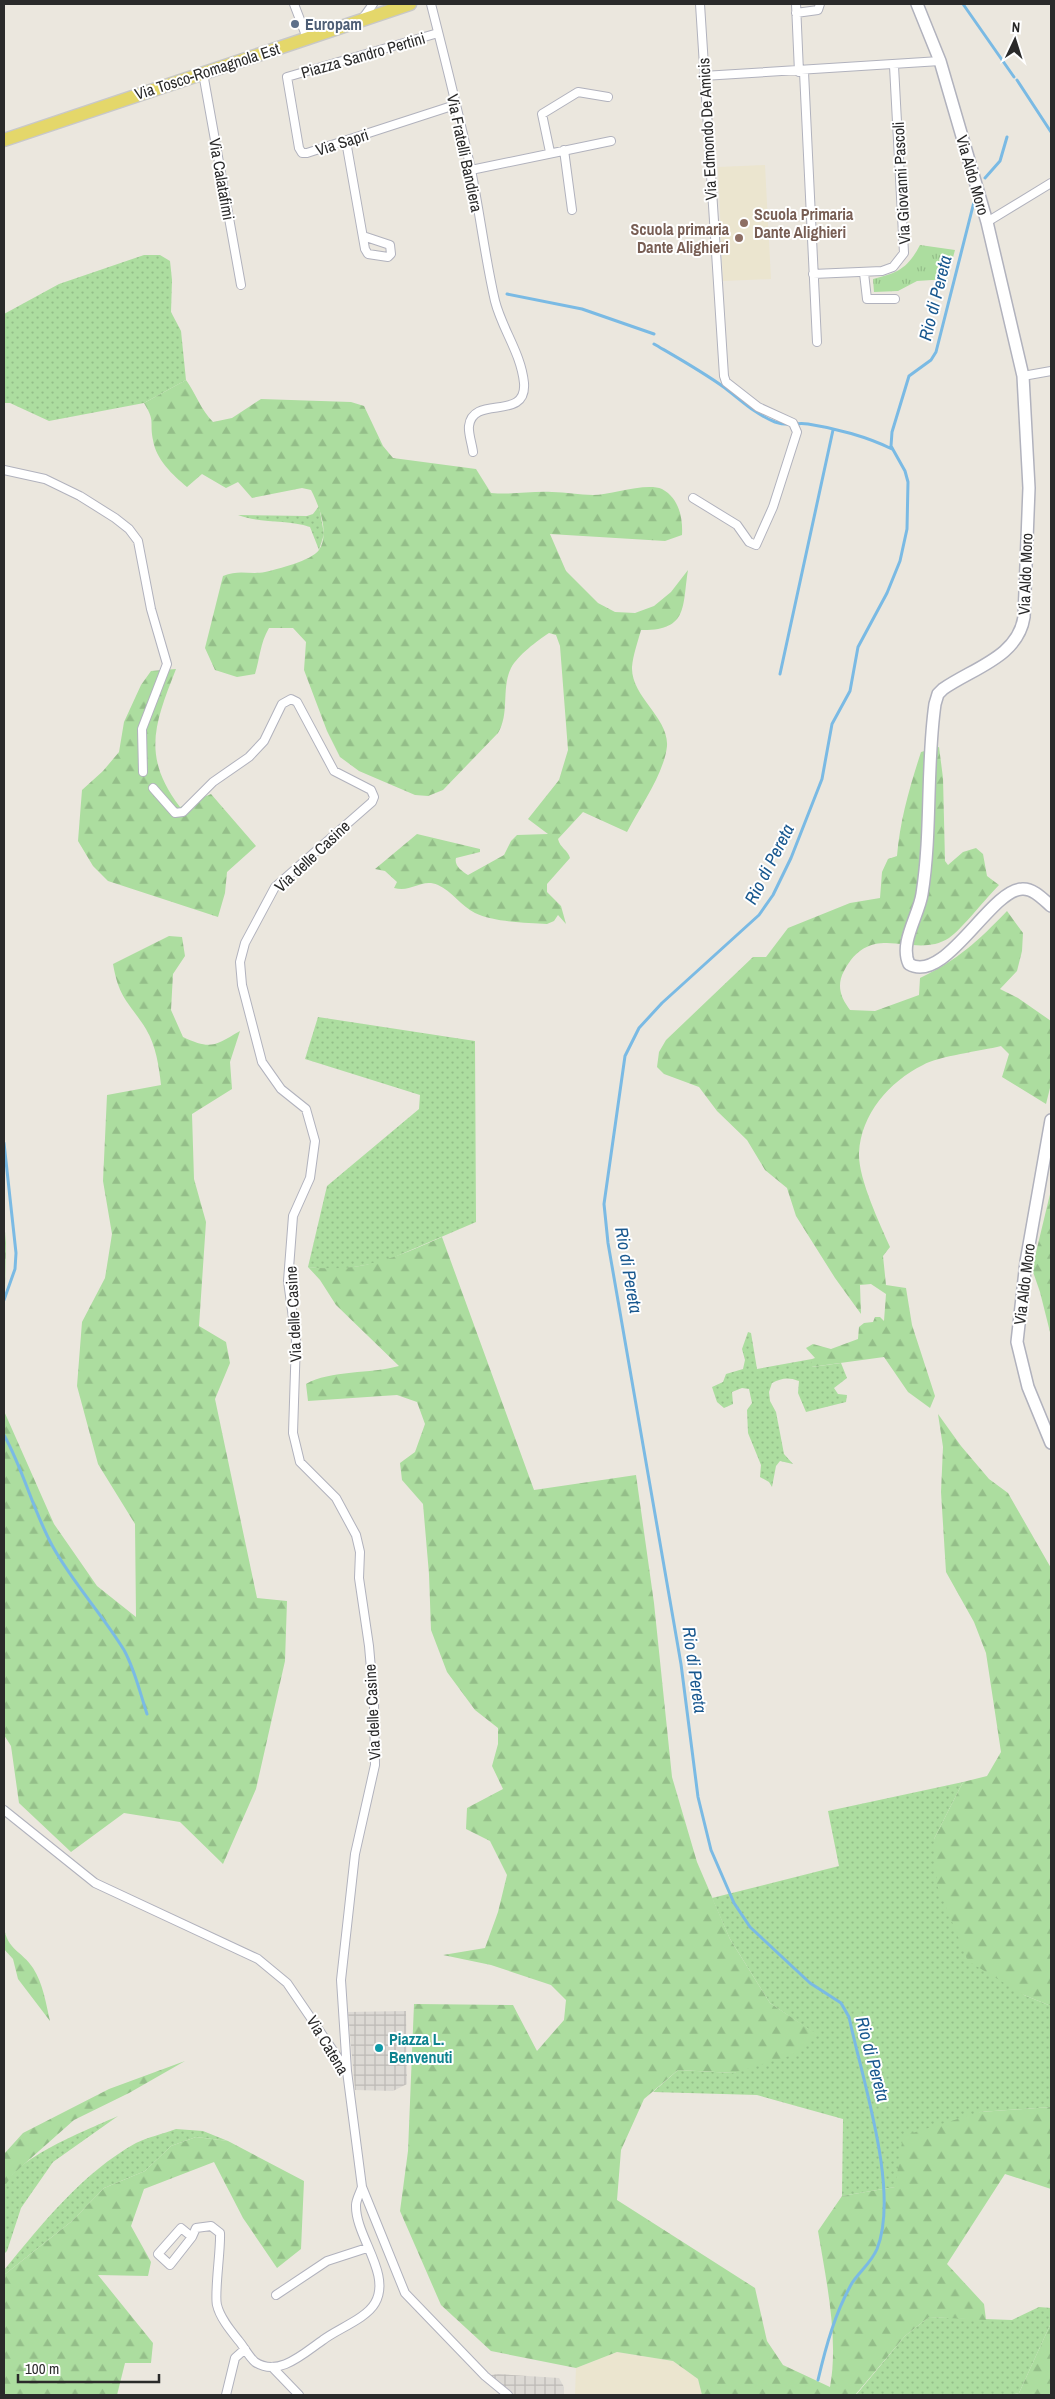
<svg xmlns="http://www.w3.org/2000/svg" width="1055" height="2399" viewBox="0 0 1055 2399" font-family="'Archivo Narrow',sans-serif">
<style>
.education{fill:#ebe5cf}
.grass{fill:url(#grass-dots)}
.forest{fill:url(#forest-firs)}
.park{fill:url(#park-tufts)}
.plaza{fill:url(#plaza-grid)}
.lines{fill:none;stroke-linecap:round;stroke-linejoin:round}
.stream{stroke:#7abae4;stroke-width:3}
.minor-casing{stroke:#b1b2bd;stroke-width:10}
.secondary-casing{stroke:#b1b2bd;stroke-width:14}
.primary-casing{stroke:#c8c8c8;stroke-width:15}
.minor{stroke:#fff;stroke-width:8}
.secondary{stroke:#fff;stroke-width:11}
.primary{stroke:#e4d76a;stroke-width:12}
.service-dot{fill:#5c6f8a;stroke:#fff;stroke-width:2}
.education-dot{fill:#8d6e63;stroke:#fff;stroke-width:2}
.culture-dot{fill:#0f9aa8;stroke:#fff;stroke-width:2}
.labels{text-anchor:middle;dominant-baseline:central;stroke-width:4;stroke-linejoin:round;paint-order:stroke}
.service-label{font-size:16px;font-weight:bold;fill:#4e5e75;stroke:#fff;text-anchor:start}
.street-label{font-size:16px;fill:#2a2a2a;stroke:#fff}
.education-label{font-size:16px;font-weight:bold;fill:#785e54;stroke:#fff;text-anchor:start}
.culture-label{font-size:16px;font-weight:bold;fill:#0d838f;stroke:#fff;text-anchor:start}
.water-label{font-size:18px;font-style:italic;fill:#19588f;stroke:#fff}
</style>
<defs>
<pattern id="grass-dots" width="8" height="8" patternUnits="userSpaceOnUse" patternTransform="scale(1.25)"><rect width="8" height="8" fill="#acdd9f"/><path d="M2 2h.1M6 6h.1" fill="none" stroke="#94be89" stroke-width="1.8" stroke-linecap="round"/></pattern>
<pattern id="forest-firs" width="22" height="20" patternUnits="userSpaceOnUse" patternTransform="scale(1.25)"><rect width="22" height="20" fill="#acdd9f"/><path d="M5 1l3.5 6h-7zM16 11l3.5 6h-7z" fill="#94be89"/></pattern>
<pattern id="park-tufts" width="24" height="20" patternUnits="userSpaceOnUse" patternTransform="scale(1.25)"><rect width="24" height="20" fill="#acdd9f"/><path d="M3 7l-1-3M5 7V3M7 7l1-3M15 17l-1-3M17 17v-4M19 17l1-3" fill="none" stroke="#94be89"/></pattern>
<pattern id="plaza-grid" width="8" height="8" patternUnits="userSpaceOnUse" patternTransform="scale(1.25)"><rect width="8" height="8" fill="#dcd9d4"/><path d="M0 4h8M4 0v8" fill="none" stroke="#bdbab6"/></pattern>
</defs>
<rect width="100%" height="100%" fill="#ebe7de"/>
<path class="education" d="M765 165 771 279 723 281 718 167Z
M617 2352 673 2361 698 2379 702 2395H575L576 2368Z"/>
<path class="grass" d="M144 255H160L170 261 172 280 171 312 181 331 186 380 144 403 49 421 10 403H4V314L59 284Z
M319 506 324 534 319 550 310 527C287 519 262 524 238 515L307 516 313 514Z
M318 1017 475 1041 476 1222 383 1262 336 1270 308 1267 327 1186 419 1109 420 1095 305 1059Z
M748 1332 751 1333 757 1369 812 1359V1367L841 1363 847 1378 834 1388 838 1394 847 1395 846 1402 806 1412 798 1393 799 1381C788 1377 782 1378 772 1383L769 1392 770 1401 776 1412 784 1454 793 1464 780 1461 776 1466 772 1487 769 1482 760 1477 761 1465 748 1433 747 1410 752 1403 749 1389 742 1388 732 1392 733 1404 724 1408 717 1402 712 1387 723 1382 726 1374 743 1369 745 1360 742 1349Z
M963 1782 934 1839 1024 1995 1051 2006V2107L980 2112 895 2187 842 2196 843 2119 757 2095 653 2092 678 2070 734 2073 817 2035 770 2003 730 1939 712 1898 839 1866 828 1811Z
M118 2116 53 2162 21 2208 7 2251 4 2254C4 2235 0 2207 4 2189 10 2159 92 2128 118 2116Z
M176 2129 203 2131 228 2141 196 2137 171 2146 145 2171 104 2188 72 2221 4 2275V2270C43 2223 82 2173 136 2143 148 2137 163 2134 176 2129Z
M1039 2307 1051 2308V2323L1019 2393 1010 2395H856L905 2336 929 2317 1012 2320Z"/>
<path class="forest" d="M186 380C196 394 201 410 213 422L232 418 261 399 351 402 364 406 383 446 393 458 476 469 491 493C513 495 530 491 552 492 566 492 579 495 593 495 611 495 646 482 662 489 679 498 683 518 682 535L665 541 550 534 566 571 598 603 615 612 635 613 654 606 671 592 688 570C682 606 689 631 641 630 638 641 633 655 632 667 631 697 669 717 667 746 664 774 640 807 627 832L583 812 558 839C560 848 568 850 570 858L547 884V892L561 906 566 924 558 915 554 921 547 924C527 923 493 922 475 913 461 906 452 891 438 885 421 878 412 893 394 888L397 882 385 871 375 869 417 834 480 849V852L456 858C454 866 462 871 468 875L504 855 511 841 517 835 548 834 528 819 559 780 568 750 560 646 556 635 549 633C537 641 518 655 511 668 501 688 510 713 498 733L443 790 428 796 415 795 359 771 340 757 327 731 304 670 306 642 293 628H269C260 643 260 658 255 674L237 677 215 670 205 648 223 576C240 569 249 575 265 572 278 569 311 561 319 550 330 534 319 505 311 490L302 488 252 498 238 482 226 488 202 474 187 487C173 475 156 460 153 440 149 420 156 423 144 403Z
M176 669C155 723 141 756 180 807L211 794 256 846 227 872 225 893 218 917 108 881 93 866 78 841 82 790 103 771 119 752 124 722 141 685 151 671Z
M939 747 943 778 945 861 948 865 963 852 976 848 983 854 987 876 999 885C986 898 962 929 949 938 913 961 872 918 844 971 836 986 841 998 850 1010L875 1011 919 995 920 978C959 959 977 942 1007 911L1023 933 1022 951 1017 971 1000 989 1018 998 1051 1021V1084L1046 1104 1002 1077 1009 1054 1001 1046C981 1051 939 1056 923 1065 889 1082 861 1114 859 1153 858 1178 880 1224 890 1247L883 1256 886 1285 906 1288 912 1325 935 1396 930 1408 908 1392 884 1357 811 1367 812 1359 815 1358 806 1348 813 1344 831 1349 858 1339 859 1327 864 1323 873 1322 875 1317H880L884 1321 886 1294 871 1284 860 1285 861 1314 835 1278 796 1216 787 1188 765 1170 747 1140 717 1111 699 1087 664 1074 657 1067 659 1052 666 1040 753 957H766L788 928 850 903 880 898 882 872 888 859 897 856C900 820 910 786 921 752Z
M169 936 182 937 185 956 173 974 171 1010 183 1037C211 1050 214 1046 240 1031L230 1062 232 1089 192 1114 194 1179 206 1222 199 1326 226 1342 230 1363 215 1399 257 1598 287 1601 285 1661 256 1789 223 1864 180 1822 124 1813 71 1852 19 1803 11 1746 4 1735V1411L54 1524 97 1586 136 1617 135 1524 98 1464 77 1386 82 1322 105 1278 112 1234 103 1181 107 1095 161 1085C159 1066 156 1046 146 1029 129 1002 119 999 113 964Z
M1051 1190V1336L1040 1292 1032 1269Z
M4 1220 6 1243 4 1337Z
M442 1237 534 1490 636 1475 654 1603 672 1777 697 1862 730 1939 770 2003 818 2035 792 2055 734 2073 678 2070 644 2099 621 2150 617 2200 755 2288 767 2341 783 2365 830 2387C839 2339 826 2279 818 2231L842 2196 895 2187 903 2136 980 2112 1051 2107V2189L1005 2174 947 2264 984 2304 986 2320 929 2317 905 2336 856 2394 859 2395H702L698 2379 673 2361 617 2352 576 2368 491 2351 441 2305 400 2211 408 2151 414 2004 513 2005 537 2051 564 2020 566 2000 551 1985 491 1965 443 1955 485 1948 498 1912 507 1875 490 1841 466 1829 467 1808 503 1789 492 1766 498 1744V1728L475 1710 447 1672 431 1630 429 1574 423 1504 402 1480 400 1463 415 1452 425 1424 417 1402 397 1395 308 1401 306 1384C330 1370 371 1374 399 1366L336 1305 320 1280 308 1267C361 1273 394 1258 442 1237Z
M938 1414 961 1446 989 1479 1008 1493 1051 1568V2006L1024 1995 968 1961 937 1885 934 1839 963 1782 987 1776 1001 1752 986 1653 974 1622 946 1572 941 1492 943 1447Z
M4 1927C7 1950 22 1951 33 1968 43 1983 46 2004 50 2021L18 1979 13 1959 4 1949Z
M185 2061 129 2093 74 2120 13 2174 4 2187V2154L23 2133 109 2089Z
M196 2137 228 2141 304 2181 301 2249 277 2268 243 2218 214 2162 144 2189 131 2226 151 2262 148 2276 98 2275 153 2343 151 2363H125L117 2395H4V2275L72 2221 104 2188 145 2171 171 2146Z
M1051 2323V2395H1010L1019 2393Z"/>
<path class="park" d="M920 245 955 250 947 279 917 281 898 291 874 292 873 279C898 273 908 268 920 245Z"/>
<path class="plaza" d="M406 2011 407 2084 393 2091 355 2090 348 2012Z
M498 2374 559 2378 564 2387V2395H508L485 2376Z"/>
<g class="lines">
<path class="stream" d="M963 4 1014 77
M1017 80 1051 132
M985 178 1000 161 1007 137
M507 294 582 309 654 334
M654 344C678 358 703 372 725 388 742 401 755 414 775 422 789 427 795 422 808 424 835 428 868 437 892 449
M780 674 833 430
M4 1143 16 1253 15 1269 4 1300
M4 1435C24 1471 33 1511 53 1547 73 1583 102 1614 124 1650 135 1670 140 1693 147 1714
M818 2380C826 2346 835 2313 852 2283 860 2271 871 2263 877 2249 900 2191 862 2079 849 2017L841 2003 810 1983 750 1927 734 1903 711 1850 698 1797 681 1664 608 1243 604 1204 625 1056 639 1028 662 1003 759 915 773 895 791 858 822 779 832 724 850 691 858 647 887 593 900 561 907 529 908 482 905 471 891 446 892 432 909 376 931 360 936 352 975 198"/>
<g class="minor-casing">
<path id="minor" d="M294 4 307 38
M431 4C445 59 459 114 471 170 480 213 485 258 495 301 502 329 521 353 524 383 527 422 473 394 469 426 468 433 472 444 473 452
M796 4 799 72
M796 13 818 10 820 4
M363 18 373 4
M438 33 287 77 299 148 302 153H307L455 105
M804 72 817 342
M203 73 241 285
M703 76 940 61
M346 141 365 249 368 254 388 257 391 254 390 245 363 236
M564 150 572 210
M550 152 542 114 578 92 608 97
M471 170 611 141
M987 222 1051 183
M864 273 867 299H895
M813 274 882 271 893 267 904 253 894 66
M1023 376 1051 371
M4 470 45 479 80 496 115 518 129 529 138 541 151 609 167 664 142 729 143 772
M693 498 737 525 749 542 756 545 773 507 797 432 793 423 758 407 726 382 724 376 700 4
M153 788 175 813 183 812 213 782 249 757 264 741 282 704 291 699 297 702 334 771 371 790 374 797 372 802 275 887 245 943 240 962 242 985 262 1062 281 1089 306 1109 315 1141 310 1178 293 1216 288 1281 296 1340 293 1433 300 1462 336 1498 356 1535 360 1552 359 1578 369 1646 374 1703 375 1765 355 1854 341 1980 347 2071
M4 1810 95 1883 258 1959 287 1983 347 2071 362 2187 405 2293 485 2376 508 2395
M181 2228 192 2237 170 2265 158 2254Z
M192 2237 196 2228 211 2226 220 2233C221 2249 214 2294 217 2305 220 2318 231 2331 239 2341 244 2347 249 2357 255 2362 279 2378 305 2352 323 2340 337 2329 366 2319 375 2303 392 2274 355 2236 356 2205 356 2200 360 2193 362 2187
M276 2295 327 2261 367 2248
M272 2367 299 2395
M226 2395 235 2358 245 2349"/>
</g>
<g class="secondary-casing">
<path id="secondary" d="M917 4 940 61 987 222 1023 376 1029 488 1024 617C1018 657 973 668 943 689L938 694 935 704C926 767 932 831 922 894 919 915 899 943 909 964 945 985 990 890 1022 889 1033 888 1043 899 1051 906
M1051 1120 1026 1262 1017 1342 1028 1387 1051 1443"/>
</g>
<g class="primary-casing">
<path id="primary" d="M4 140 410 4"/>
</g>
<use href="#minor" class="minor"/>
<use href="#secondary" class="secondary"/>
<use href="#primary" class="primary"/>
</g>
<circle class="service-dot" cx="295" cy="24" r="5"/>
<g class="education-dot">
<circle cx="744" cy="223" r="5"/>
<circle cx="739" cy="238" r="5"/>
</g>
<circle class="culture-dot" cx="379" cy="2048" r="5"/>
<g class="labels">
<g class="service-label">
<text x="305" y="24">Europam</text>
</g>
<g class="street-label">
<text transform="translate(363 55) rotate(-16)">Piazza Sandro Pertini</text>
<text transform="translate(207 71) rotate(-18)">Via Tosco-Romagnola Est</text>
<text transform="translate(707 129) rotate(-93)">Via Edmondo De Amicis</text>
<text transform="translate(342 142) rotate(-18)">Via Sapri</text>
<text transform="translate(465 153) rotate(78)">Via Fratelli Bandiera</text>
<text transform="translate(973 175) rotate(74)">Via Aldo Moro</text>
<text transform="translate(222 179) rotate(80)">Via Calatafimi</text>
<text transform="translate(901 183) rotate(-93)">Via Giovanni Pascoli</text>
<text transform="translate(1025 574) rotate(-88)">Via Aldo Moro</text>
<text transform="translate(312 856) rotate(-43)">Via delle Casine</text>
<text transform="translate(1024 1284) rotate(-83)">Via Aldo Moro</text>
<text transform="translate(293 1314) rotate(-93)">Via delle Casine</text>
<text transform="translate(372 1712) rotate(-93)">Via delle Casine</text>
<text transform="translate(328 2045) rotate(59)">Via Catena</text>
</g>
<g class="education-label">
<text x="754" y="214">Scuola Primaria<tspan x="754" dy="18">Dante Alighieri</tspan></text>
<text x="729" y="229" text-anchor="end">Scuola primaria<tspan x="729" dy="18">Dante Alighieri</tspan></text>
</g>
<g class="culture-label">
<text x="389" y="2039">Piazza L.<tspan x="389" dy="18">Benvenuti</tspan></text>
</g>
<g class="water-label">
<text transform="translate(935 298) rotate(-76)">Rio di Pereta</text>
<text transform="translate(769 864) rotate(-63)">Rio di Pereta</text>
<text transform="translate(629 1270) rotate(80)">Rio di Pereta</text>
<text transform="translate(695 1670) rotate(82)">Rio di Pereta</text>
<text transform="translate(873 2059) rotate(75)">Rio di Pereta</text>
</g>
</g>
<rect width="1055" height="2399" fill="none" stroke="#2a2a2a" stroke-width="10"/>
<g transform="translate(1015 40) rotate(4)" stroke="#ffffff" stroke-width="4" paint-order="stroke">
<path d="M0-4L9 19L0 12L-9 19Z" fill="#2a2a2a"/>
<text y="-8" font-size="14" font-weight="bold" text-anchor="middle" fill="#2a2a2a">N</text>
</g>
<path d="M18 2374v8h141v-8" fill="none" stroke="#2a2a2a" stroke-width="2.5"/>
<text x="25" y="2374" font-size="15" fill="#2a2a2a" stroke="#ffffff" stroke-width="4" paint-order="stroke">100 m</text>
</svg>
